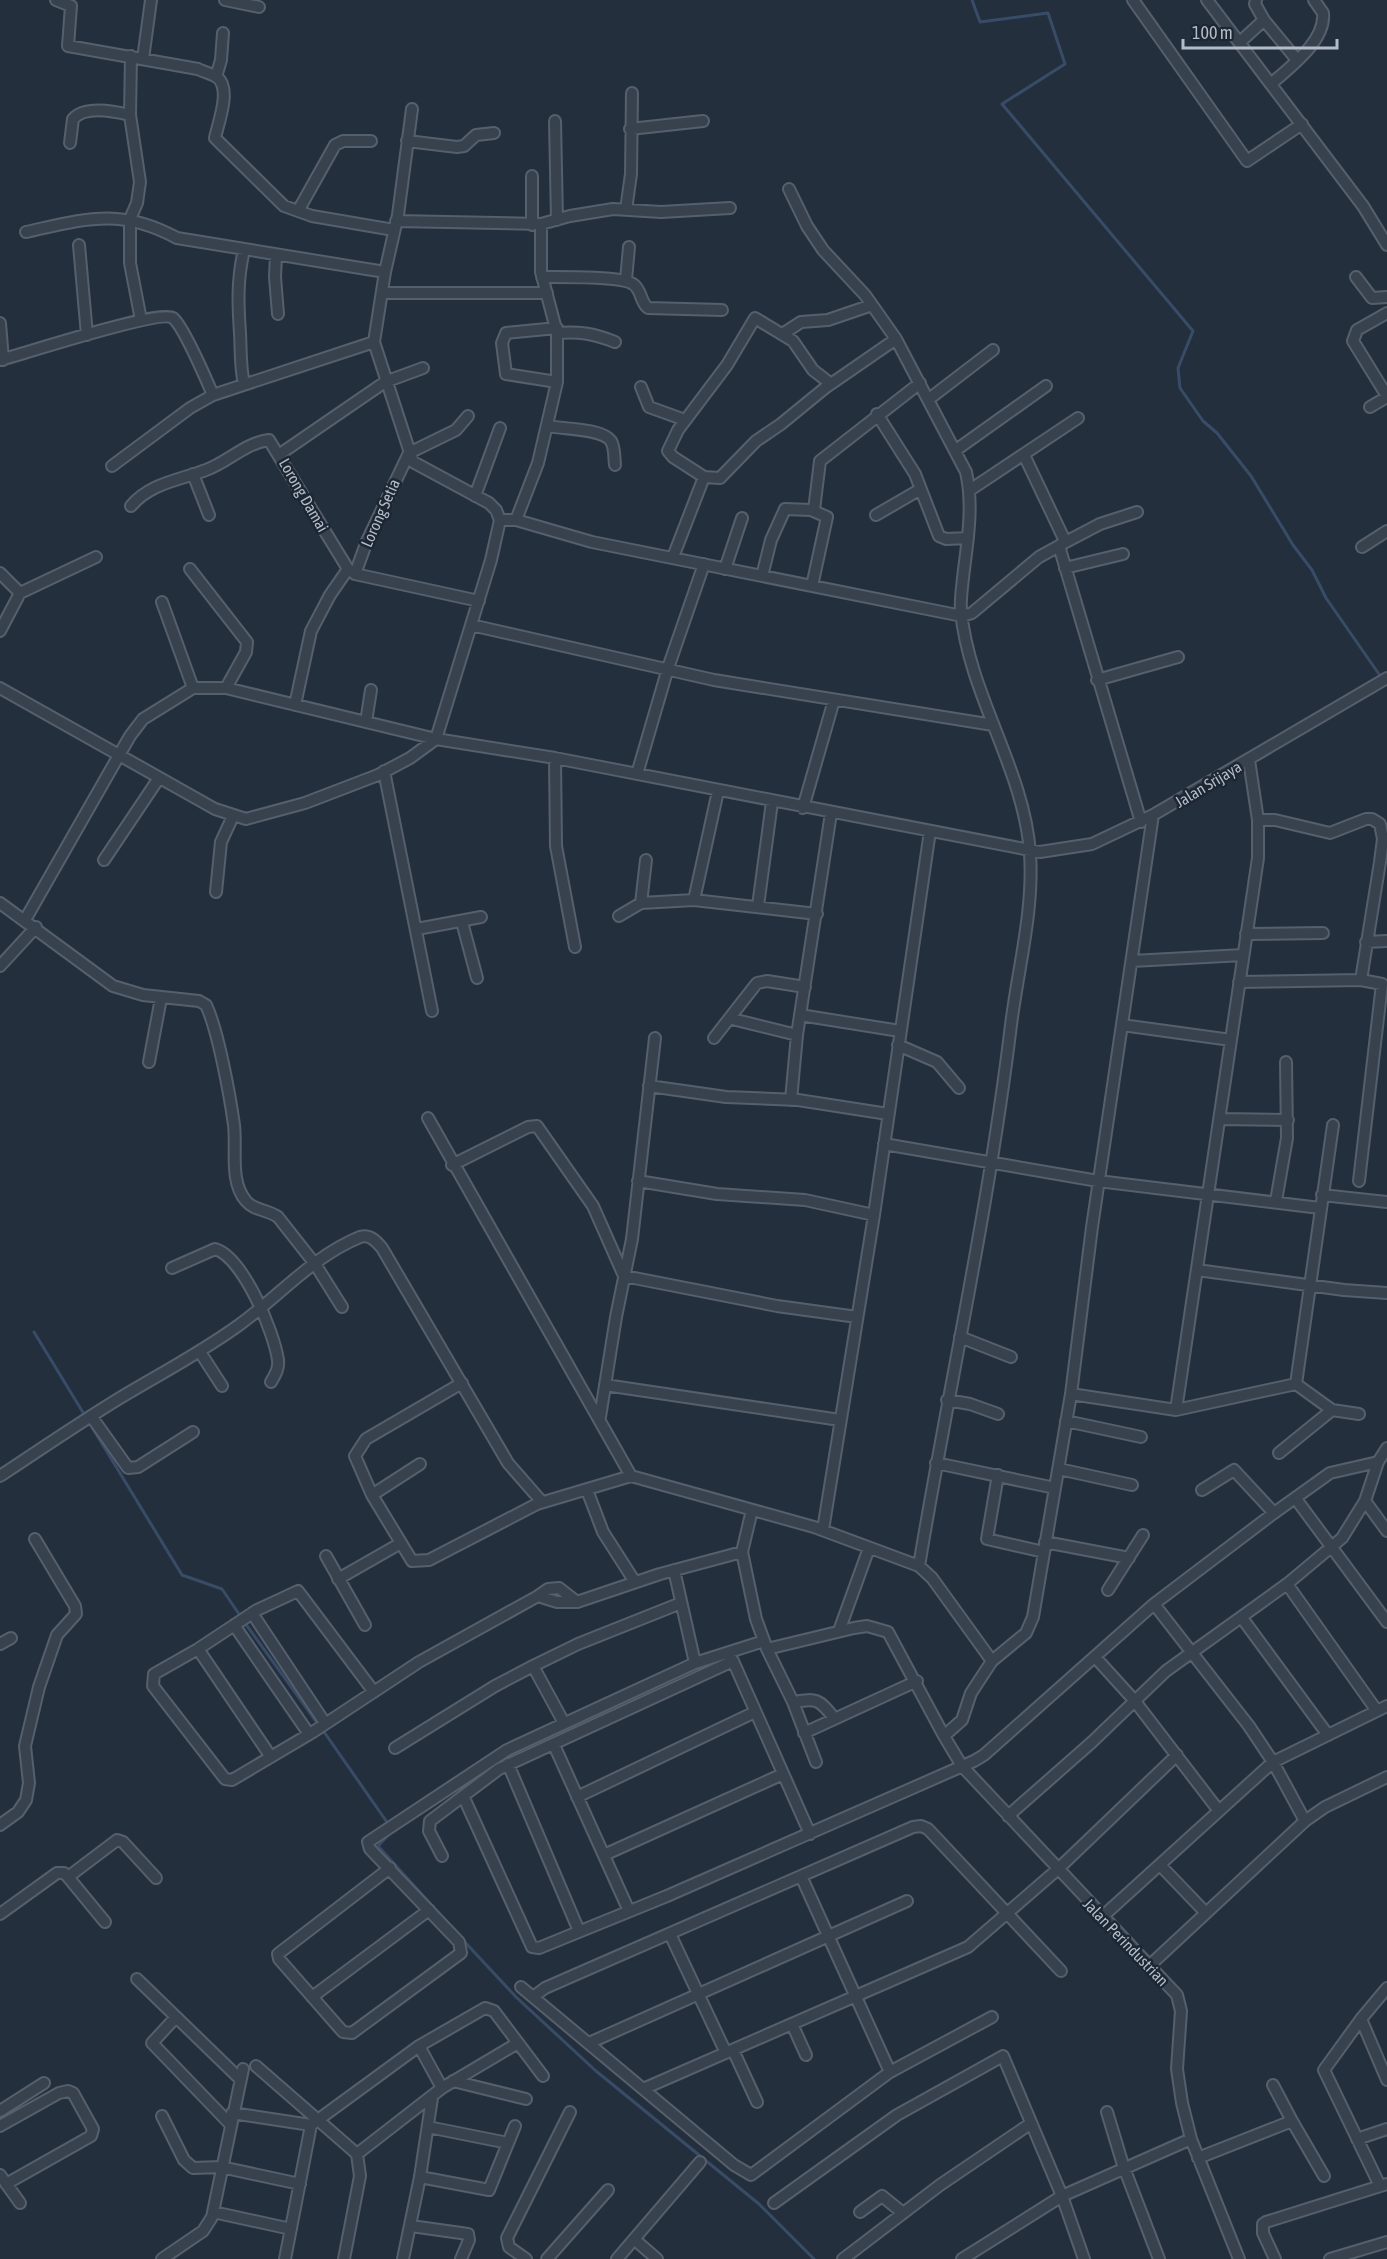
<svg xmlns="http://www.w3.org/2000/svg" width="1387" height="2259" viewBox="0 0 1387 2259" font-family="'Asap Condensed',sans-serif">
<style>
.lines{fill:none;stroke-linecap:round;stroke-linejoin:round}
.stream{stroke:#394c67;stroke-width:3}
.minor-casing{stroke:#565f6c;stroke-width:14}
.minor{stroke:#38414e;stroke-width:10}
.labels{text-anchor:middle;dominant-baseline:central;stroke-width:5;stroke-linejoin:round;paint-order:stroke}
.street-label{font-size:16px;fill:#b4bcc9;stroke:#1d2633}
</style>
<rect width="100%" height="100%" fill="#242f3e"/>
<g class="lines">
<path class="stream" d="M972 0 980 22 1048 13 1065 64 1002 104 1193 331 1178 368 1180 388 1203 421 1217 433 1251 476 1293 545 1312 570 1326 598 1381 677
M34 1332 182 1575 222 1589 241 1617
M245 1623 318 1724
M322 1729 389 1825
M393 1830 378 1846 447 1922
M461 1938 516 1997 596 2071 759 2204 814 2259"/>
<g class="minor-casing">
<path id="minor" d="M56 0 71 6 68 46 198 69C204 72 212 74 217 77 232 89 218 123 215 138L284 206 312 216 394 230
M225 0 259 7
M1133 0 1247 161 1302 124
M1207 0 1363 206 1387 245
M1264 20 1297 60
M1240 42 1264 20 1255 4 1256 0
M131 56 130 115 140 182 137 203 130 219V263L141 320
M143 59 151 0
M216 77 221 60 223 33
M1271 84C1290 67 1326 41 1323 13L1314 0
M555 121 557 220
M630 129 703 121
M407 141 457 147 464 146 476 135 494 133
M70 143 73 119C85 105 114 111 130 115
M789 189 807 226 823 250 865 295 896 339 966 472C974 507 967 543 963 578 962 588 960 601 961 611 969 695 1024 769 1030 853 1034 911 1018 968 1011 1025 989 1207 949 1386 919 1566
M626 210 631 174 632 93
M298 211 335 145 343 141H371
M396 221 541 224
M532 225V176
M26 232C85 219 120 207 177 238L385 272
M79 245 87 335
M244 250C237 279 238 304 240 333 241 351 240 367 244 384
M276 255 275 277 278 314
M542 277C560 277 622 276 633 284 642 290 640 302 648 308L722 310
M1356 277 1372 298 1387 297
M626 280 629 247
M382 293H547
M1387 313 1357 330 1353 341 1387 396
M0 323 3 360
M557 328 506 333 502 343 506 374 557 382
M557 333C580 331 595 334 615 342
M784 333 801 322 828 320 872 305
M0 360C23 354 160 309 173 318 184 327 206 379 213 395
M641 387 649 407 685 420
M929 399 993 350
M1370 407 1387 397
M877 414 915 474 939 536 946 539 968 538
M547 426C562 429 602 428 611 441 615 448 614 457 615 465
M956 450 1046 386
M280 454 385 382 423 368
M1024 455 1065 541
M112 466 190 408 213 395 374 342
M193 474 209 515
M704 477 720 478 756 441 781 424 825 388 896 339
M970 490 1078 418
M475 496 500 428
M131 506C150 483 180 480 206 470 228 462 245 443 269 440L348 569 355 574 479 601
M814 510 820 461 920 383
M876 515 919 490
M500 520H516L592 542 962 616 972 613 1039 557 1059 546 1141 822
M516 520 538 463 557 382V333L541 272V224L570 216 613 209 661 212 730 208
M1060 545 1100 524 1137 512
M1362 547 1387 531
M673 557 704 477 673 457 668 451 678 430 727 365 755 318 793 341 813 370 831 384
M1065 568 1123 554
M190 569 247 642 246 652 226 688
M725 569 742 518
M0 573 20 593 0 631
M355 574 367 541 409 453 456 430 468 416
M762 576 771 540 785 509 811 510 827 517 812 586
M20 593 96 557
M162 602 193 688
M471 625 714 680 993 725
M1097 680 1178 657
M0 688 215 809 246 819 305 803 378 775 410 758 436 739 555 758 1040 852 1092 844 1153 815 1387 678
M295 705 311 631 330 595 348 569
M366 722 371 690
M555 758 556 846 575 947
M384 771 432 1011
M637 774 668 668 704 564
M803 808 834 700
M1258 820H1275L1330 833 1366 819H1372L1380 824 1383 839 1380 862 1361 980
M104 860 159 778
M216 892 221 842 233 816
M694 900 718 791
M0 903 113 986 143 995 199 1001 206 1005C218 1030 230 1096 234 1125 237 1149 229 1181 246 1201 254 1211 267 1209 278 1217L315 1264 342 1307
M641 903 646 860
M758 906 772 802
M619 916 641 903 694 900 817 914
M25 920 130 736 143 719 193 688H226L436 739 491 560 500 520 496 510 489 503 413 462 374 342 385 272 398 215 412 109
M462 922 477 978
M417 929 481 917
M1246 934 1323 933
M1366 942 1387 941
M1132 961 1243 955
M0 966 36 927
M1239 982 1361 980 1382 984 1359 1181
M800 1015 900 1031
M732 1019 797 1035
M1122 1025 1231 1040
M714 1038 757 983 767 981 805 987
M898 1045 937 1062 959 1088
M149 1062 161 998
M649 1086 726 1097 798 1100 888 1114
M791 1100 797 1035 831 813
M428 1118 631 1476
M1220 1119 1288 1120
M884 1144 1098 1181 1320 1208
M452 1165 528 1127 537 1126 593 1206 624 1276 777 1306 857 1317
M638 1181 717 1194 805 1200 874 1215
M1322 1195 1387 1202
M1276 1201 1287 1138 1286 1062
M172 1268 215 1249C243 1257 274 1332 278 1360 279 1369 275 1375 271 1382
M1197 1270 1344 1290 1387 1293
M960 1337 1011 1357
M200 1352 222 1386
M462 1383 366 1439 355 1456 372 1495 412 1561 429 1560 537 1504 631 1476 814 1527 919 1566 932 1578 992 1661
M1296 1384 1332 1410 1359 1414
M605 1385 840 1420
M1071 1394 1176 1410 1296 1384 1333 1125
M947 1400 970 1404 998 1414
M1176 1410 1258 858V820L1249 760
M91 1416 128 1468 138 1467 193 1432
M600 1417 616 1317 632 1239 655 1038
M1066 1421 1141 1437
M1279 1453 1332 1410
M936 1463 1055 1488
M1059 1469 1132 1485
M998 1475 987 1539 1044 1552
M0 1476C38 1451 76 1425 115 1401 156 1376 199 1354 239 1325 278 1297 313 1256 360 1237 370 1234 376 1241 382 1248L508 1463 542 1502
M587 1490 603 1532 635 1582
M1202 1490 1234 1470 1274 1513
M372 1495 420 1464
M1296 1499 1387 1622
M1365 1501 1387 1531
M752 1510 742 1552 756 1619 767 1649 854 1628 867 1626 888 1632 944 1736 962 1766 1177 1995 1181 2011 1177 2069 1182 2103 1191 2139 1239 2259
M823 1530 874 1215 930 831
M1045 1542 1129 1558
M326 1556 365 1625
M338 1579 401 1543
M1287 1584 1377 1711
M1108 1590 1143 1535
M538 1596 548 1589 559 1588 577 1602
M1154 1604 1249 1726 1273 1762 1305 1821
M252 1613 325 1723
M1242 1618 1328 1735
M234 1625 309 1734
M839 1631 869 1548
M0 1644 11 1638
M198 1649 271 1757
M767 1649 793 1702 816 1762
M726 1653 733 1661 810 1834
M1095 1657 1134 1700 1219 1811
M695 1663 764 1641
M374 1692 298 1591 257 1610 198 1649 154 1674 153 1686 225 1779 232 1780 313 1732 419 1662 538 1596 557 1602H577L660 1574 742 1552
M793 1702C817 1698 819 1699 834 1718
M564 1723 533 1666 578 1644 681 1603
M804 1733 917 1681
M944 1736 962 1720 971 1693 992 1661 1026 1633 1033 1617 1071 1394 1092 1227 1153 815
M554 1745 629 1911
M395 1748 495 1686 533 1666
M508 1764 579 1931
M577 1797 755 1712
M464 1798 532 1947 539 1948 667 1896 974 1761 984 1755 1154 1604 1274 1513 1330 1473 1378 1462
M1008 1816 1092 1742 1166 1671 1287 1584 1342 1538 1365 1501 1378 1462 1387 1448
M0 1825 18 1812 26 1800 29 1783 25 1746 39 1687 57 1635 76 1614 75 1606 35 1539
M604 1855 783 1774
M442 1856 429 1831 430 1821 499 1769 733 1661
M1160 1865 1206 1913
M390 1868 278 1954 279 1959 343 2032 352 2033 461 1953 459 1942 370 1849 368 1842 507 1750 695 1663 674 1570
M801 1876 890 2072
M68 1877 117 1840 123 1842 156 1878
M0 1914 57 1873H64L68 1877 105 1922
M1102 1917 1273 1762 1387 1706
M670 1934 726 2053
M1148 1967 1305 1821 1325 1807 1387 1777
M137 1979 240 2079
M521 1987 734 2165 751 2175 890 2072 992 2017
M312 1997 429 1910
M533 1997 545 1988 913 1827 921 1826 928 1829 1061 1971
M176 2017 152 2043 230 2124
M1361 2019 1387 2080
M792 2024 806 2055
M589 2043 907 1901
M419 2046 442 2088
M733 2050 757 2102
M256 2066 357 2154 360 2176 344 2259
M453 2081 526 2099
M1273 2085 1292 2121
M643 2089 968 1947 1058 1869 1177 1755
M0 2111 44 2083
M1107 2112 1123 2165 1159 2259
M232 2113 311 2125 419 2046 485 2008 494 2011 543 2076
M162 2116 184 2160 193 2168 221 2167 300 2184
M0 2126 59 2093 68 2091 73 2093 93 2129 91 2136 6 2184
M428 2127 508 2143
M1357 2139 1387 2129
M357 2154 442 2088 518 2043
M1198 2158 1292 2121 1324 2176
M0 2175 20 2203
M420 2177 489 2190 515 2126
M1380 2186 1324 2070 1361 2019 1387 1988
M774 2203 897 2115 1003 2056 1062 2196 1084 2259
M213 2212 291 2229
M860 2212 882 2196 903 2213
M411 2226 468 2234 469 2240 461 2259
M634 2239 657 2259
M162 2259 203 2231 212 2217 243 2069
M285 2259 311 2125
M403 2259 420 2177 432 2098
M526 2259 509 2247 507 2238 570 2112
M547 2259 608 2190
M617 2259 700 2162
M843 2259 940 2185 1030 2124
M962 2259 1062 2196 1191 2139
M1275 2259 1263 2233V2224L1266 2222 1387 2184
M1330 2259 1387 2242"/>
</g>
<use href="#minor" class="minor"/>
</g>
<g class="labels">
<g class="street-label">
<text transform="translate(304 495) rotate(60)">Lorong Damai</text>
<text transform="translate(380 513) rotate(-66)">Lorong Setia</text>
<text transform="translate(1208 784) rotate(-31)">Jalan Srijaya</text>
<text transform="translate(1126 1942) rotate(46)">Jalan Perindustrian</text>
</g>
</g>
<path d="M1183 39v9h154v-9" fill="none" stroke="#b4bcc9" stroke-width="3"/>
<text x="1192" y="39" font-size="18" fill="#b4bcc9" stroke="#1d2633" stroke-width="4.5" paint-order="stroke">100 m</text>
</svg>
